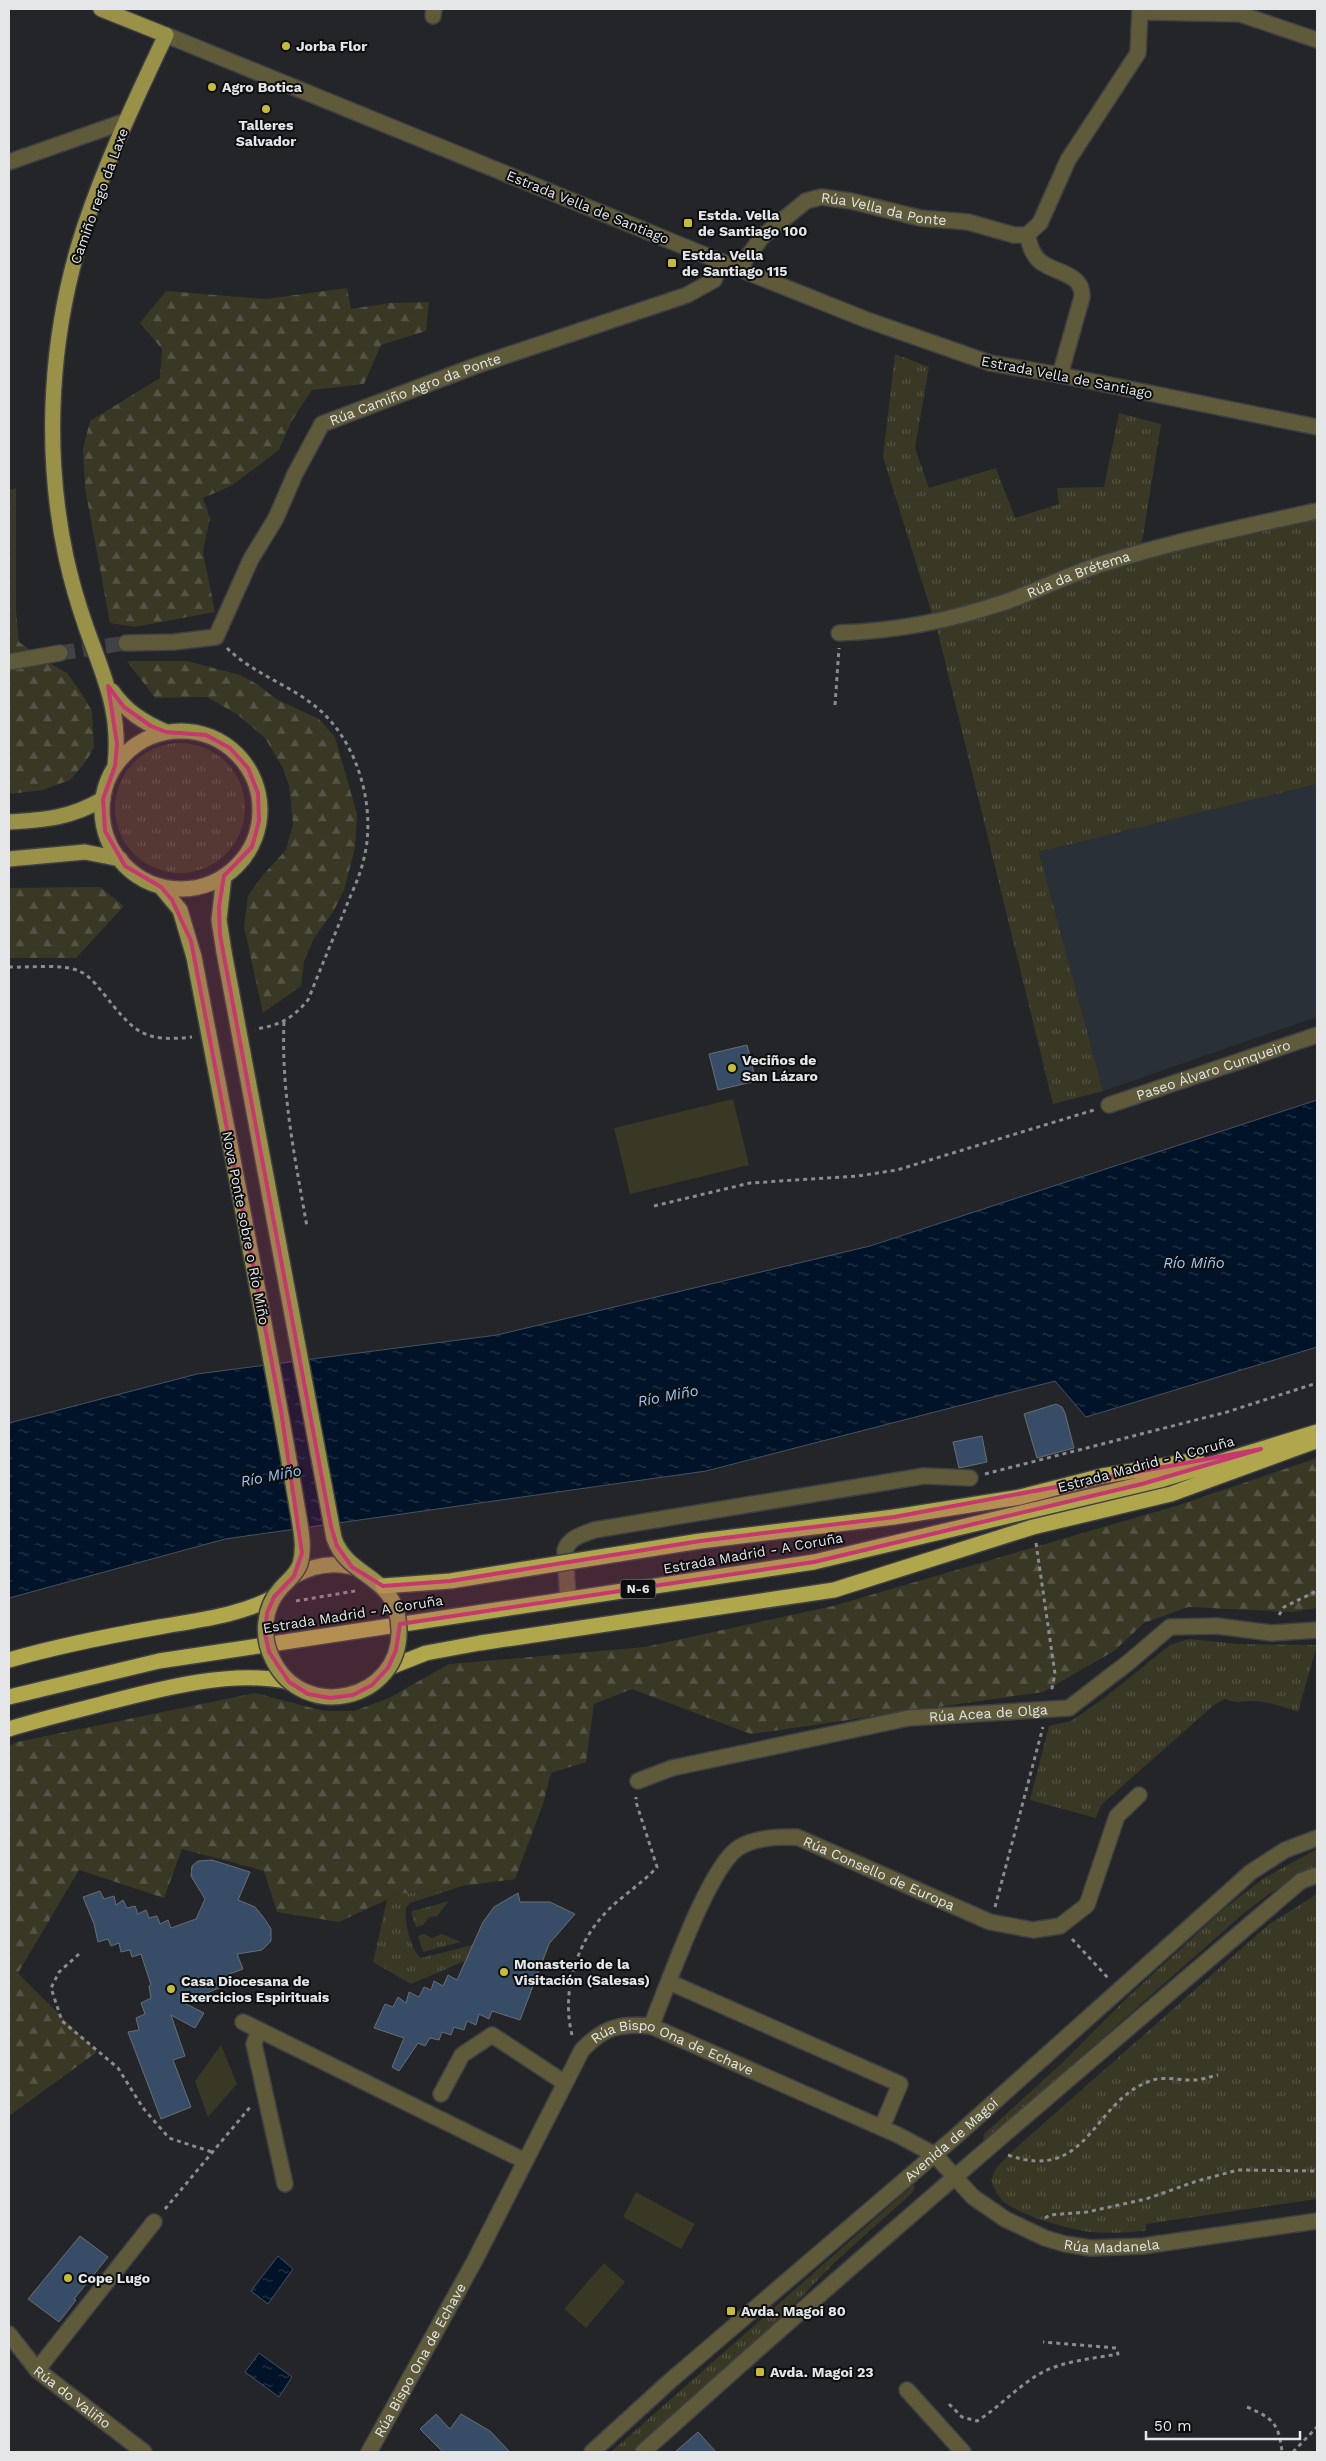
<svg xmlns="http://www.w3.org/2000/svg" width="1326" height="2461" viewBox="0 0 1326 2461" font-family="'Work Sans',sans-serif">
<style>
.built{fill:#293037}
.grass{fill:url(#grass-tufts)}
.forest{fill:url(#forest-firs)}
.green{fill:#393825}
.water{fill:url(#water-ripples);stroke:#455262}
.building{fill:#374d67;stroke:#6a6e72}
.lines{fill:none;stroke-linecap:round;stroke-linejoin:round}
.minor-tunnel{stroke:#404246;stroke-width:15;stroke-dasharray:15 8;stroke-linecap:butt}
.minor-casing{stroke:#3e4044;stroke-width:18}
.major-casing{stroke:#3e4044;stroke-width:18}
.highway-casing{stroke:#3e4044;stroke-width:18}
.path{stroke:#8a8c8f;stroke-width:3;stroke-dasharray:4 4;stroke-linecap:butt}
.minor{stroke:#5f5b3a;stroke-width:15}
.major{stroke:#999148;stroke-width:15}
.highway{stroke:#b0a64c;stroke-width:15}
.major-bridge-casing{stroke:#3e4044;stroke-width:18;stroke-linecap:butt}
.highway-bridge-casing{stroke:#3e4044;stroke-width:18;stroke-linecap:butt}
.major-bridge{stroke:#999148;stroke-width:15}
.highway-bridge{stroke:#b0a64c;stroke-width:15}
.marked{fill:#c73770;fill-opacity:0.2;stroke:#c73770;stroke-width:4;stroke-linejoin:round}
.poi-dot{fill:#c9bb3a;stroke:#0d0e10;stroke-width:2}
.labels{text-anchor:middle;dominant-baseline:central;stroke-width:4;stroke-linejoin:round;paint-order:stroke}
.shield{fill:#0d0e10;stroke:#a4a5a7;stroke-width:1}
.shield-label{font-size:12px;font-weight:bold;fill:#e4e6e8}
.poi-label{font-size:14px;font-weight:bold;fill:#e4e6e8;stroke:#0d0e10;text-anchor:start}
.street-label{font-size:14px;fill:#e4e6e8;stroke:#0d0e10}
.water-label{font-size:15px;font-style:italic;fill:#9dc8f7;stroke:#0d0e10}
</style>
<defs>
<pattern id="grass-tufts" width="24" height="20" patternUnits="userSpaceOnUse" patternTransform="scale(1.25)"><rect width="24" height="20" fill="#393825"/><path d="M3 7l-1-3M5 7V3M7 7l1-3M15 17l-1-3M17 17v-4M19 17l1-3" fill="none" stroke="#565545"/></pattern>
<pattern id="forest-firs" width="22" height="20" patternUnits="userSpaceOnUse" patternTransform="scale(1.25)"><rect width="22" height="20" fill="#393825"/><path d="M5 1l3.5 6h-7zM16 11l3.5 6h-7z" fill="#565545"/></pattern>
<pattern id="water-ripples" width="26" height="14" patternUnits="userSpaceOnUse" patternTransform="scale(1.25)"><rect width="26" height="14" fill="#011328"/><path d="M2 4q2-2 4 0t4 0M15 11q2-2 4 0t4 0" fill="none" stroke="#263547"/></pattern>
</defs>
<rect width="100%" height="100%" fill="#232529"/>
<path class="built" d="M1317 784V1017L1103 1091 1039 852Z"/>
<path class="grass" d="M895 354 929 367 915 448 929 488 996 468 1015 518 1059 504 1057 488 1104 487 1119 413 1161 424 1141 548 933 617 883 457Z
M1317 517V784L1039 852 1103 1091 1053 1104 937 629 1028 601 1091 575 1158 556Z
M115 808a65 65 0 1 1 130 0a65 65 0 1 1-130 0Z
M1189 1639 1239 1644 1317 1645 1298 1712C1283 1707 1267 1701 1252 1701 1239 1701 1238 1704 1225 1699L1214 1705 1101 1805 1096 1818 1030 1800 1049 1726 1071 1721 1103 1699 1170 1645Z
M1317 1849V1865L1269 1894 1244 1913 994 2134 983 2140 984 2134 1060 2065 1129 1996 1225 1908 1264 1878Z
M462 1886 410 1903 406 1907C404 1921 410 1949 421 1958L473 1945 474 1957 411 1984 373 1962 387 1900 399 1894Z
M1317 1894V2199L1146 2224V2231C1128 2232 1110 2234 1092 2232 1070 2230 1018 2215 1002 2200 996 2194 994 2187 991 2180L996 2168 1017 2147 1268 1925Z
M449 1901 437 1916 429 1917 423 1925 416 1927 411 1913 413 1911Z
M424 1934 432 1938 442 1934 461 1942 423 1952 418 1936Z
M913 2185 915 2186 913 2192 834 2263 764 2336 632 2452H611Z"/>
<path class="forest" d="M347 288 351 309 390 303 429 302 426 331 381 345 364 384 312 390 291 422 279 450 231 486 203 498 210 518 203 552 215 612 134 627 110 623 85 488 83 449 90 421 160 378 162 349 140 323 166 291 266 299Z
M16 488V611L19 642 44 660 67 673 78 688 92 711 94 748 84 764 70 780 43 790 9 794V490Z
M127 661H187L240 675 257 684 276 699 319 719 335 737 357 814 355 848 344 890 333 912 314 938 304 961 301 986 263 1013 244 927 248 896 262 876 286 850 293 824 289 786 283 768 265 738 238 715 207 697 155 698Z
M100 887 124 906 76 958H9V888Z
M1317 1458V1608L1293 1612 1188 1607 1144 1623 1114 1651 1043 1692 751 1734 632 1689 594 1704 586 1762 551 1773 543 1804 515 1879 399 1894 339 1922 277 1912 264 1871 182 1849 164 1898 79 1870 18 1973 97 2052 9 2116V1746L17 1742 255 1693 324 1711H354L389 1698 449 1664 645 1647 833 1606 1179 1505Z"/>
<path class="green" d="M733 1099 749 1165 630 1194 614 1128Z
M221 2045 237 2084 208 2117 195 2081Z
M636 2192 695 2224 681 2249 623 2217Z
M604 2263 625 2282 586 2328 564 2309Z"/>
<path class="water" d="M1317 1100V1347L1086 1417 1055 1381 706 1471 225 1539 9 1598V1423L197 1374 497 1335 870 1246Z
M278 2256 293 2269 268 2304 251 2291Z
M259 2353 292 2377 279 2397 245 2372Z"/>
<path class="building" d="M747 1045 756 1081 718 1090 709 1054Z
M1056 1404 1062 1407 1065 1413 1074 1448 1037 1458 1024 1414Z
M982 1436 987 1462 959 1468 953 1442Z
M212 1860 250 1872 238 1900 255 1907 264 1918 271 1929V1941L262 1950 237 1954 243 1969 227 1975 230 1983 184 2003 204 2013 195 2028 171 2015 185 2056 173 2060 191 2107 161 2119 128 2032 139 2030 136 2018 145 2014 141 2003 151 1998 149 1986 151 1985 141 1954 132 1957 130 1950 121 1952 119 1943 111 1946 108 1939 98 1942 94 1924 83 1897 100 1891 104 1899 114 1896 116 1905 123 1900 127 1908 135 1906 138 1914 146 1910 149 1918 157 1916 160 1924 168 1920 171 1928 196 1919 205 1899 191 1876 192 1866 198 1861Z
M518 1893 520 1902H550L575 1914 549 1944 520 2020 492 2011 489 2019 479 2014 476 2025 467 2021 464 2030 454 2027 451 2035 442 2032 439 2040 430 2038 425 2046 418 2043 399 2071 392 2067 404 2038 374 2028 385 2004 393 2007 398 1997 406 2003 409 1992 419 1997 424 1987 431 1990 434 1981 443 1986 448 1975 457 1980 483 1922 494 1907Z
M80 2236 108 2257 74 2299 76 2300 59 2322 28 2299Z
M436 2414 450 2429 461 2414 490 2431 510 2452H443L420 2429Z
M698 2432 716 2452H675Z"/>
<g class="lines">
<path class="minor-tunnel" d="M60 653 126 643"/>
<g class="minor-casing">
<g id="minor">
<path d="M1142 12 1240 14 1317 40"/>
<path d="M433 16 434 9"/>
<path d="M166 35 722 262 867 320 990 363 1060 375 1317 427"/>
<path d="M9 162 126 121"/>
<path d="M1027 235C1030 245 1032 255 1041 262 1057 274 1083 273 1082 297L1060 375"/>
<path id="s1" d="M739 268 762 237 806 201 821 197 851 201 920 218 968 222 1014 235H1027L1040 223 1068 160 1138 53 1140 9"/>
<path id="s2" d="M839 633C894 631 949 621 1002 603 1038 591 1071 573 1108 562 1176 541 1247 526 1317 511"/>
<path id="s3" d="M126 643 174 642 216 637 251 559 276 518 295 474 322 424 475 366 687 295 714 280 722 262"/>
<path d="M9 662 60 653"/>
<path id="s4" d="M1109 1105 1317 1035"/>
<path d="M568 1599 565 1550C570 1537 582 1535 594 1530L924 1476 970 1478"/>
<path id="s5" d="M638 1781 672 1768 909 1718 1069 1708 1129 1662 1170 1627 1217 1626 1272 1633 1317 1630"/>
<path d="M669 1982 900 2084 882 2127"/>
<path d="M243 2022 525 2161"/>
<path id="s6" d="M651 2026C668 1986 707 1870 738 1848 755 1837 778 1837 797 1837L990 1922 1033 1930 1060 1926 1087 1905 1117 1816 1139 1795"/>
<path d="M259 2030 254 2044 285 2184"/>
<path d="M441 2094 462 2055 492 2035 565 2083"/>
<path id="s7" d="M9 2334 37 2370 144 2452"/>
<path d="M37 2370 154 2222"/>
<path d="M907 2390 963 2452"/>
<path id="s8" d="M369 2452 474 2262 582 2050C604 2027 620 2023 651 2026L898 2135 935 2155 973 2197 1005 2219 1045 2238 1065 2244 1091 2248 1143 2246 1317 2221"/>
<path id="s9" d="M592 2452 670 2381 955 2137 1251 1872 1285 1850 1317 1838"/>
<path d="M643 2452C859 2257 1080 2069 1301 1881L1317 1875"/>
</g>
</g>
<g class="major-casing">
<path id="major" d="M101 9 166 35C136 98 106 162 84 228 50 333 43 449 66 557 71 580 78 604 86 627 104 678 121 710 115 766
M112 691C127 712 143 722 166 732
M102 810a79 79 0 1 1 158 0a79 79 0 1 1-158 0Z
M9 822C45 820 71 818 103 799
M9 859 85 852 120 859
M161 887 180 910 194 957
M224 952 219 920 224 876
M294 1576C313 1565 331 1562 352 1567"/>
</g>
<g class="highway-casing">
<path id="highway" d="M894 1517 1020 1497 1102 1476 1197 1460
M9 1660C58 1646 108 1636 159 1627 197 1620 239 1616 274 1597
M388 1668 426 1653 480 1643 834 1590 1033 1527 1171 1494 1313 1442
M9 1697 159 1661 814 1562 1160 1480 1317 1432
M9 1729C35 1721 63 1714 90 1707 148 1692 230 1668 289 1682"/>
</g>
<path class="path" d="M227 648C254 675 294 686 322 712 360 748 377 812 363 862 359 879 350 896 344 912 332 941 320 970 308 1000 293 1018 279 1026 255 1029
M835 705 839 648
M9 967C28 968 65 963 81 972 90 976 97 986 103 993 133 1030 141 1043 192 1037
M284 1022C281 1092 295 1158 307 1227
M654 1206 750 1183 858 1176 897 1170 1094 1110
M985 1474 1227 1412 1317 1383
M1036 1543 1055 1674 1051 1693
M296 1601 355 1591
M1279 1615 1284 1607 1317 1591
M995 1907 1043 1727
M1072 1939 1109 1979
M79 1954 59 1972 51 1988 62 2021 118 2068 143 2108 169 2138 212 2152
M572 2035C562 1995 574 1950 600 1919 616 1899 640 1886 657 1867L636 1802V1797
M1008 2155C1090 2184 1092 2099 1153 2080 1165 2076 1182 2081 1195 2080 1203 2079 1210 2077 1218 2075
M165 2209 251 2106
M1045 2218 1050 2215 1087 2212 1146 2199 1197 2181 1238 2170 1317 2171
M949 2404 962 2417 977 2421C998 2408 1015 2389 1036 2376 1059 2361 1091 2359 1118 2354L1116 2348 1043 2342
M1247 2407C1273 2418 1279 2424 1282 2452
M1293 2452 1317 2427"/>
<use href="#minor" class="minor"/>
<use href="#major" class="major"/>
<use href="#highway" class="highway"/>
<g class="major-bridge-casing">
<path id="major-bridge" d="M194 957C230 1146 268 1334 300 1524 302 1537 304 1551 300 1564 296 1575 288 1580 281 1588 263 1608 261 1637 273 1660 304 1723 401 1700 399 1630 398 1573 349 1581 334 1538L224 952"/>
</g>
<g class="highway-bridge-casing">
<path id="highway-bridge" d="M383 1586 450 1581 700 1541 894 1517"/>
</g>
<use href="#major-bridge" class="major-bridge"/>
<use href="#highway-bridge" class="highway-bridge"/>
</g>
<path class="marked" d="M108 686 124 707 151 726 166 732 206 735 230 748 248 768 258 793 259 821 252 847 224 876 219 907 220 935 331 1526 337 1546 352 1567 383 1586 450 1581 700 1541 894 1517 1261 1449 1142 1484 814 1562 400 1624 396 1650 388 1668 372 1685 353 1695 330 1698 308 1694 289 1682 269 1652 265 1634 267 1613 274 1597 294 1576 302 1553 281 1411 191 941 172 900 161 887 125 866 105 831 103 799 115 766 117 744Z"/>
<g class="poi-dot">
<circle cx="286" cy="46" r="5"/>
<circle cx="212" cy="87" r="5"/>
<circle cx="266" cy="109" r="5"/>
<rect x="683" y="218" width="10" height="10" rx="2.5"/>
<rect x="667" y="258" width="10" height="10" rx="2.5"/>
<circle cx="732" cy="1068" r="5"/>
<circle cx="504" cy="1972" r="5"/>
<circle cx="171" cy="1989" r="5"/>
<circle cx="68" cy="2278" r="5"/>
<rect x="726" y="2306" width="10" height="10" rx="2.5"/>
<rect x="755" y="2367" width="10" height="10" rx="2.5"/>
</g>
<g class="labels">
<rect class="shield" x="620.5" y="1579.5" width="35" height="19" rx="4"/>
<g class="shield-label">
<text x="638" y="1589">N-6</text>
</g>
<g class="poi-label">
<text x="296" y="46">Jorba Flor</text>
<text x="222" y="87">Agro Botica</text>
<text x="266" y="125" text-anchor="middle">Talleres<tspan x="266" dy="16">Salvador</tspan></text>
<text x="698" y="215">Estda. Vella<tspan x="698" dy="16">de Santiago 100</tspan></text>
<text x="682" y="255">Estda. Vella<tspan x="682" dy="16">de Santiago 115</tspan></text>
<text x="742" y="1060">Veciños de<tspan x="742" dy="16">San Lázaro</tspan></text>
<text x="514" y="1964">Monasterio de la<tspan x="514" dy="16">Visitación (Salesas)</tspan></text>
<text x="181" y="1981">Casa Diocesana de<tspan x="181" dy="16">Exercicios Espirituais</tspan></text>
<text x="78" y="2278">Cope Lugo</text>
<text x="741" y="2311">Avda. Magoi 80</text>
<text x="770" y="2372">Avda. Magoi 23</text>
</g>
<g class="street-label">
<text transform="translate(99 196) rotate(-70)">Camiño rego da Laxe</text>
<text transform="translate(588 207) rotate(22)">Estrada Vella de Santiago</text>
<text stroke="none"><textPath href="#s1" startOffset="175">Rúa Vella da Ponte</textPath></text>
<text transform="translate(1067 377) rotate(11)">Estrada Vella de Santiago</text>
<text stroke="none"><textPath href="#s3" startOffset="428">Rúa Camiño Agro da Ponte</textPath></text>
<text stroke="none"><textPath href="#s2" startOffset="248">Rúa da Brétema</textPath></text>
<text stroke="none"><textPath href="#s4" startOffset="110">Paseo Álvaro Cunqueiro</textPath></text>
<text transform="translate(246 1228) rotate(79)">Nova Ponte sobre o Río Miño</text>
<text transform="translate(1146 1464) rotate(-15)">Estrada Madrid - A Coruña</text>
<text transform="translate(753 1553) rotate(-10)">Estrada Madrid - A Coruña</text>
<text transform="translate(353 1614) rotate(-9)">Estrada Madrid - A Coruña</text>
<text stroke="none"><textPath href="#s5" startOffset="358">Rúa Acea de Olga</textPath></text>
<text stroke="none"><textPath href="#s6" startOffset="350">Rúa Consello de Europa</textPath></text>
<text stroke="none"><textPath href="#s8" startOffset="556">Rúa Bispo Ona de Echave</textPath></text>
<text stroke="none"><textPath href="#s9" startOffset="476">Avenida de Magoi</textPath></text>
<text stroke="none"><textPath href="#s8" startOffset="1051">Rúa Madanela</textPath></text>
<text stroke="none"><textPath href="#s8" startOffset="105">Rúa Bispo Ona de Echave</textPath></text>
<text stroke="none"><textPath href="#s7" startOffset="90">Rúa do Valiño</textPath></text>
</g>
<g class="water-label">
<text x="1194" y="1263">Río Miño</text>
<text transform="translate(668 1396) rotate(-11)">Río Miño</text>
<text transform="translate(271 1476) rotate(-11)">Río Miño</text>
</g>
</g>
<rect width="1326" height="2461" fill="none" stroke="#e4e6e8" stroke-width="20"/>
<path d="M1146 2431v8h154v-8" fill="none" stroke="#e4e6e8" stroke-width="2.5"/>
<text x="1154" y="2431" font-size="15" fill="#e4e6e8" stroke="#0d0e10" stroke-width="4" paint-order="stroke">50 m</text>
</svg>
